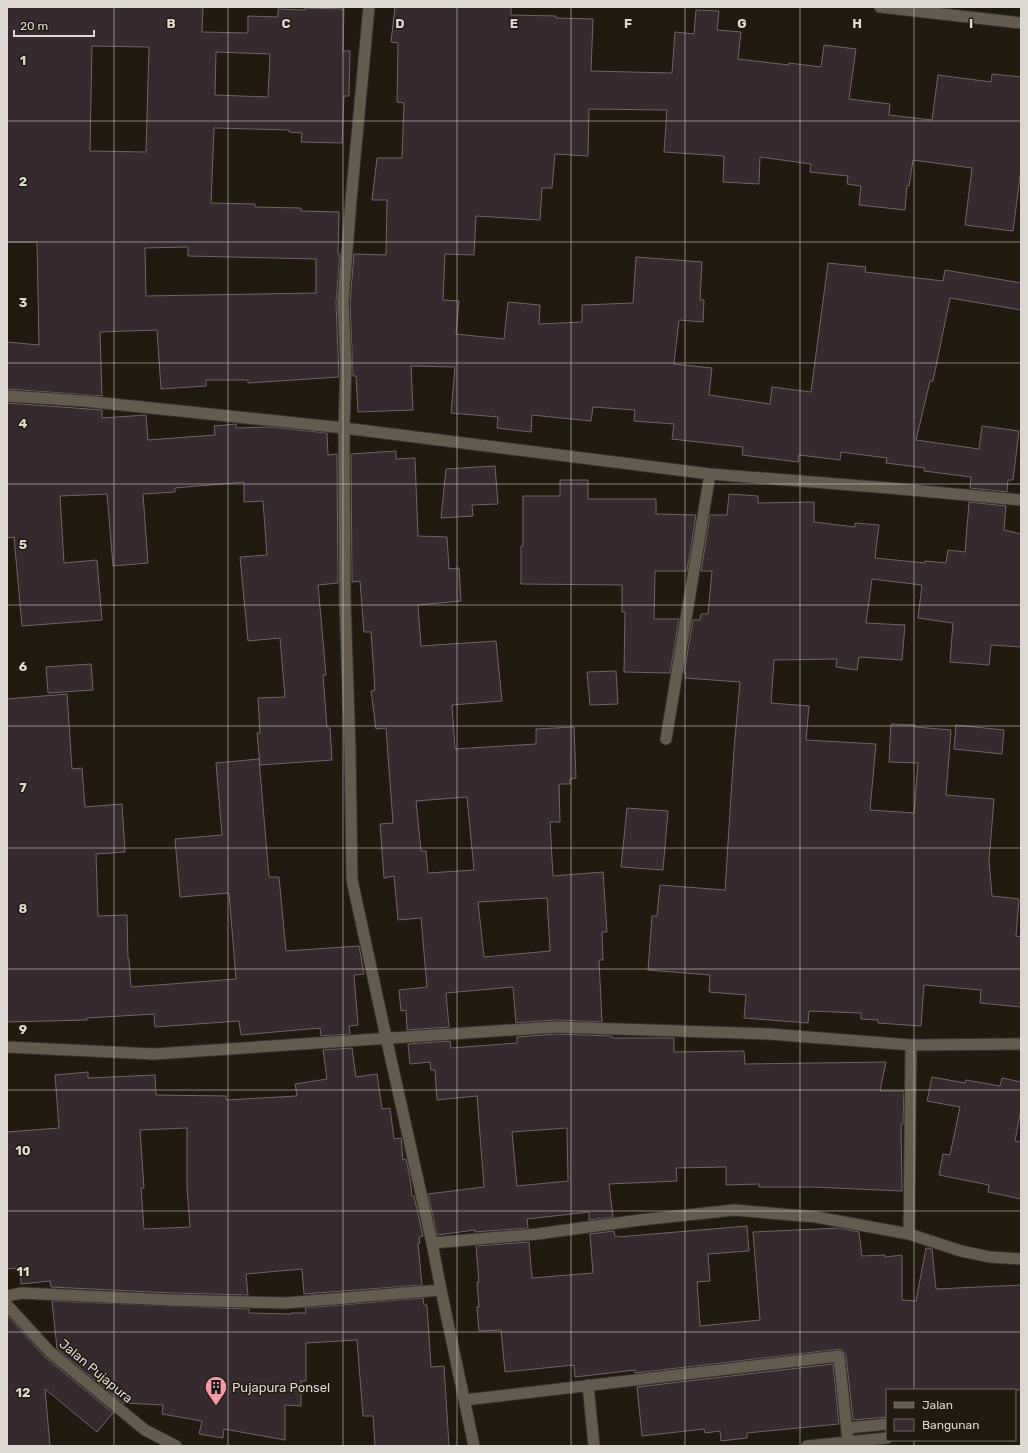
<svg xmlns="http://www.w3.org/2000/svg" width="1028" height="1453" viewBox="0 0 1028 1453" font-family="Rubik,sans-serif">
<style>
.building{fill:#362a2f;stroke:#716369;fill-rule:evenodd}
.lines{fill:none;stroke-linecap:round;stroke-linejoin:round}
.service-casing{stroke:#38332f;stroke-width:13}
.minor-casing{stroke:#38332f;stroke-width:13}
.service{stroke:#635b50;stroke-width:11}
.minor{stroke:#635b50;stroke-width:11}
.grid{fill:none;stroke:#ddd8d2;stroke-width:1;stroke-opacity:0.55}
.labels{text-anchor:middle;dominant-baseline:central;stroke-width:3;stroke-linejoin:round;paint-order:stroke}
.street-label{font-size:13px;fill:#ddd8d2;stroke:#201a11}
.poi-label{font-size:13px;fill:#ddd8d2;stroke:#201a11;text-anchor:start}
.grid-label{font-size:13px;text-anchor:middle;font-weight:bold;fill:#ddd8d2;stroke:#201a11;stroke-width:3;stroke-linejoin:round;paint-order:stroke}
</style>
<rect width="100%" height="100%" fill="#201a11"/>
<path class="building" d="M7 7H203L202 32 248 33V16L278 17V9L305 10V8L344 9 343 51H350L349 96H344L342 143 301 142 302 133 289 132V130L214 128 211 203 255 204V207L301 208V211L339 212 338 254H340L336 302 339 377 248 383V380H206V386L161 389 157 330 100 332 102 396 7 389V342L39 345 37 242H7ZM92 46 149 47 146 152 90 151ZM216 52 270 54 268 97 215 95ZM188 247V256L316 259V293L146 296 145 248Z
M395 7H511V15L556 16V18L593 19 591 71 672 73 675 32 694 34 696 10 719 11 717 30 741 32 738 59 789 65V63L821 67 824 45 856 49 849 99 890 104 889 115 932 120 938 75 991 82 992 74 1021 77V169L1013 231 965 225 972 168 913 160 909 186H907L905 210 859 205 861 186 847 184 848 176 810 172 811 164 760 157 759 184 723 182 724 156 664 152 667 110 589 109 588 156 555 154 552 188H542L540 220 476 216 474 255 445 254 443 300 459 301 456 334 504 339 508 302 540 305 539 324 582 322V305L633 303 636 257 702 262 700 300H704L703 322 679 320 674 364 712 368 709 395 770 404 772 387 811 392 828 263 866 267 865 272 943 281 945 270 1021 283V310L950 298 933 381H930L916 440 979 449 982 426 1019 431 1013 480H1008L1007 492 970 488 971 477 924 471 925 468 886 463 887 458 841 452 840 460 799 455 798 462 742 455 743 447 672 439 674 424 634 421 635 410 593 407 591 421 532 415 531 432 497 428 498 417 451 413 455 367 411 366 413 410 358 412 356 376H353L350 302 354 254 386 255 387 200H372L377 158H402L404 103 397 102 398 43 391 42Z
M7 403 102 410V418L146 415 148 440 215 435 214 426 236 424V428L270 427 327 433 328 455 337 454 338 583 318 585 326 675H323L327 728H330L332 760 260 765 257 733H260L258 698 285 697 280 638 248 641 240 557 267 555 263 501 244 502V482L175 488V492L143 494 148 563 113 566 107 494 60 496 64 563 97 560 102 620 22 626 14 537 7 538Z
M396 451V459L415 458 418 536 447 537 449 569 459 568 461 601 418 605 421 646 496 641 502 701 452 705 455 749 536 744V729L574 727 576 778 570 779V784H559L560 822H550L553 876 603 872 607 932H602L603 960H599L602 1022 556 1020 516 1023 513 987 446 993 449 1027 407 1030 406 1010 401 1011 399 990 427 987 421 918 398 920 394 876 384 878 380 824 393 823 386 728 376 729 371 691 375 690 371 632H364L360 581 352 582 351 454ZM467 797 474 870 428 873 426 851H421L416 801ZM547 898 550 951 484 957 478 902Z
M495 466 498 504 472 505 473 516 441 518 446 469Z
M560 480H588V499H656V514L696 515 687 571H655L654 619H679L670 673 624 672 625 612H622V585L521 584V546H523V496H560Z
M729 494 758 496V503L814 502V522L855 527V523L879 525 875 558 925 563V561L946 563 948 550 965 552 969 502 1006 506 1004 530 1021 534V647L991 645 989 665 950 662 953 623 918 618 922 585 872 579 866 623 905 625 902 660 859 657 857 670 836 667 837 659 774 660 771 703 809 706 806 740 876 744 870 810 914 813 918 763 889 762 891 724 915 725V727L951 730 946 795 994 799 989 861 992 896 1019 899 1016 936 1021 937V1007L980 1003 981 990 924 985 921 1026 878 1023V1020L861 1019V1013L809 1011 808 1023 744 1018 746 995 709 992 710 975 648 970 652 916H657L660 885 725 890 734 750 740 682 685 678 686 673H684L693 620H700L701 614H708L712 571H701L710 515H727Z
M91 664 93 690 48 693 46 667Z
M616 671 618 704 590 705 587 672Z
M67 694 72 769 82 768 85 807 122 804 125 852 96 854 98 916 127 915 128 959H129L131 987 236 979 229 893 180 897 175 839 222 835 216 763 259 759 269 877H279L286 951 359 946 364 974 354 975 358 1025 349 1026 350 1034 321 1036 320 1028 241 1035 239 1021 155 1027 154 1014 87 1018V1020L7 1022V699Z
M956 725 1004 730 1002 754 954 749Z
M627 808 668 811 663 870 621 867Z
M556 1034 612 1036V1038H674V1052L744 1051 745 1064 886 1062 880 1091H904L903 1124H901L902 1191 812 1187H759V1184L726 1185V1167L676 1168 677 1181 609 1184 613 1217 589 1220V1212L527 1219 528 1228 475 1232V1230L437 1235 428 1194 484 1187 477 1096 437 1100 435 1070H431L430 1062 410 1064 408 1044 450 1041 451 1048 517 1043V1037ZM567 1128 568 1181 517 1186 512 1132Z
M352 1048 356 1077 377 1074 382 1109 390 1108 394 1139 401 1138 403 1160 406 1159 410 1178 412 1196H414L423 1236 419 1237 420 1243H418L422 1285 304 1294 302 1269 246 1274 248 1295 171 1293 51 1287 50 1281 21 1284 20 1268 7 1269V1132L59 1128 55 1075 88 1072V1078L155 1075 156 1095 226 1096V1100L297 1096 295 1084 327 1079 323 1050ZM187 1128V1188L190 1227 144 1229 141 1188H144L140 1130Z
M932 1077 965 1083 966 1080 1000 1086 1002 1078 1021 1082V1109L1015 1141 1021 1142V1199L988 1192 989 1185 939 1175 943 1154 950 1155 960 1107 927 1101Z
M747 1226 749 1251 708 1254 710 1281 697 1282 700 1326 760 1320 753 1232 839 1228 859 1232 862 1256 885 1255V1257L902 1255V1300L916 1301 926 1248 932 1249 936 1289 1021 1285V1390H887V1417L853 1420 846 1355 844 1352 841 1349 635 1373V1370L575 1377 574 1365 505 1372 501 1330 479 1331 477 1307H479L477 1282H479L476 1246 529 1242 532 1278 593 1273 590 1234 614 1231 615 1236H618V1237Z
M423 1298 424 1305H427L431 1367 444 1366 449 1446H375L373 1416H363L357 1340 306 1343V1381H301V1406L285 1405V1440L224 1429 223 1438 199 1434 202 1421 162 1414 163 1405 123 1403 57 1349 52 1301 249 1309V1313L291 1314V1313H306L305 1308Z
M7 1315 45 1357 113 1413 97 1432 45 1389 50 1446H7Z
M833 1364 839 1424 747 1433V1438L721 1441 720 1431 705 1433 704 1429 642 1436 637 1387Z"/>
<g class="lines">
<g class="service-casing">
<path id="service" d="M588 1385 594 1446
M465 1400 839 1356 848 1442
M847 1428 887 1424
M807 1446 887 1438"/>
</g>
<g class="minor-casing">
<path id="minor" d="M369 7 351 200 343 302 346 365 344 428 345 602 350 749 352 880 386 1037 432 1243 441 1290 474 1446
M880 7 1021 23
M7 396 84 401 344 428 710 474 889 488 1021 500
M666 739 710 474
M7 1047 154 1054 556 1027 769 1034 911 1045 1021 1044
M909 1234 911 1045
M432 1243 537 1234 640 1220 734 1210 816 1217 909 1234 961 1251 990 1257 1021 1259
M7 1296 21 1293 171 1300 285 1303 441 1290
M7 1305 50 1352 145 1430 176 1446"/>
</g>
<use href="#service" class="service"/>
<use href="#minor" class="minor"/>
</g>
<path class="grid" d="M114 7V1446M228 7V1446M343 7V1446M457 7V1446M571 7V1446M685 7V1446M800 7V1446M914 7V1390M7 121H1021M7 242H1021M7 363H1021M7 484H1021M7 605H1021M7 726H1021M7 848H1021M7 969H1021M7 1090H1021M7 1211H1021M7 1332H1021M914 1440V1446"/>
<defs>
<g id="building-pin" transform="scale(1.15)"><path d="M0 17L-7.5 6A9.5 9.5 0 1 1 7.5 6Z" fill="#f49aa7" stroke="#201a11"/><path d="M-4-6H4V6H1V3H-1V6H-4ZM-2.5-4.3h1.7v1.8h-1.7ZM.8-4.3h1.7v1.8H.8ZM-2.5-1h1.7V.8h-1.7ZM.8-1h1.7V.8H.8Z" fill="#111"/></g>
</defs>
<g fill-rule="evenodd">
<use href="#building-pin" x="216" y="1387"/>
</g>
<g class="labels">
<g class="street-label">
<text transform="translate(96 1371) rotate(40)">Jalan Pujapura</text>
</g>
<g class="poi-label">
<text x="232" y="1387">Pujapura Ponsel</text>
</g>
</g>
<g class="grid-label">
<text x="171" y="28">B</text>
<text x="286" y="28">C</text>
<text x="400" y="28">D</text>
<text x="514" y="28">E</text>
<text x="628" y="28">F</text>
<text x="742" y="28">G</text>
<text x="857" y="28">H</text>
<text x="971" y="28">I</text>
<text x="23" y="65">1</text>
<text x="23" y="186">2</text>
<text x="23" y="307">3</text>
<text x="23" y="428">4</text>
<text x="23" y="549">5</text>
<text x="23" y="671">6</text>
<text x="23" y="792">7</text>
<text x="23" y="913">8</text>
<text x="23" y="1034">9</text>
<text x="23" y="1155">10</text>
<text x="23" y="1276">11</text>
<text x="23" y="1397">12</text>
</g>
<rect width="1028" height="1453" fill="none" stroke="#ddd8d2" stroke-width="16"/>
<rect x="886" y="1389" width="130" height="52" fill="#201a11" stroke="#6c665e"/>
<rect x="894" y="1402" width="20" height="6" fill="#635b50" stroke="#6c665e"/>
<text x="922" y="1409" font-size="12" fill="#ddd8d2">Jalan</text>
<rect x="894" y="1419" width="20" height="12" fill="#362a2f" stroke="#6c665e"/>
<text x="922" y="1429" font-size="12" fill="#ddd8d2">Bangunan</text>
<path d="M14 30v6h80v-6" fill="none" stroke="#ddd8d2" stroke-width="2"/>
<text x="20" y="30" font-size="12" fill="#ddd8d2" stroke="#201a11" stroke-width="3" paint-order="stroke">20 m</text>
</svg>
